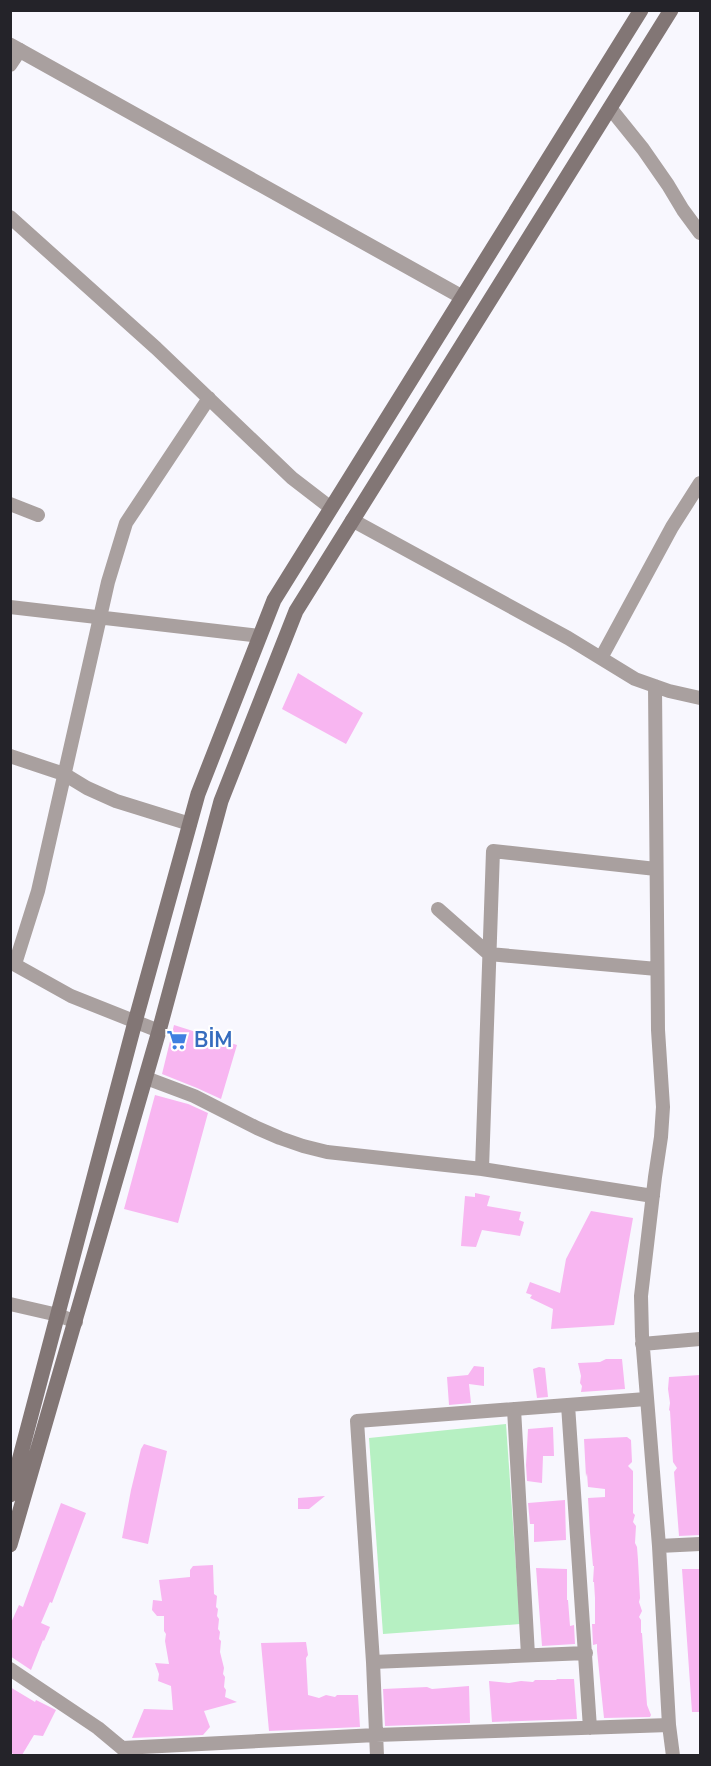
<svg xmlns="http://www.w3.org/2000/svg" width="711" height="1766" viewBox="0 0 711 1766" font-family="'Nunito Sans',sans-serif">
<style>
.green{fill:#b6f0c2}
.building{fill:#f8b6f1}
.lines{fill:none;stroke-linecap:round;stroke-linejoin:round}
.minor{stroke:#a9a09f;stroke-width:14}
.tertiary{stroke:#a9a09f;stroke-width:15}
.secondary{stroke:#827675;stroke-width:15}
.labels{text-anchor:middle;dominant-baseline:central;stroke-width:4.5;stroke-linejoin:round;paint-order:stroke}
.shop-label{font-size:21px;font-weight:bold;fill:#366cbe;stroke:#fff;text-anchor:start}
</style>
<rect width="100%" height="100%" fill="#f8f7fe"/>
<path class="green" d="M506 1424 520 1624 383 1634 369 1438Z"/>
<path class="building" d="M298 673 363 713 346 744 282 709Z
M174 1025 237 1045 221 1099 197 1088 162 1074Z
M155 1095 188 1104 186 1103 208 1113 178 1223 124 1209Z
M475 1193 490 1196 487 1206 521 1212 519 1220 524 1222 520 1236 482 1230 476 1247 461 1246 465 1196 475 1197Z
M591 1211 633 1218 614 1325 551 1329 553 1309 530 1298 532 1295 526 1293 530 1282 560 1293 566 1259Z
M606 1359H622L625 1389 581 1392 582 1386 580 1383 581 1376 578 1363 600 1362Z
M474 1366 484 1367V1386L469 1384 471 1403 449 1405 447 1377 468 1375Z
M539 1367 545 1368 548 1397 537 1398 533 1369Z
M700 1375V1535L679 1536 674 1472 677 1468 673 1462 670 1411 669 1410 670 1403 668 1389 669 1377Z
M553 1427 554 1456H543L542 1483 527 1481 526 1465 528 1429Z
M627 1437 631 1440 632 1462 628 1466 633 1471V1513L635 1515 633 1522 636 1526 635 1543 637 1547 638 1560 640 1598 639 1602 642 1611 639 1617 641 1620V1633H642L647 1705 651 1715 650 1717 604 1718 597 1651V1644L593 1645 592 1624H595V1598L594 1582H593L594 1566H593L590 1532 588 1498 605 1497V1489L588 1487 587 1473 586 1477 584 1439Z
M144 1444 167 1451 148 1544 122 1538 131 1490 141 1449Z
M325 1496 309 1509H298V1498Z
M565 1500 566 1540 534 1542V1524H530L528 1503Z
M61 1503 86 1513 52 1603 50 1602 41 1623 50 1627 44 1641 43 1640 31 1670 10 1656V1625L19 1605 23 1607Z
M213 1565 214 1594 217 1596 216 1607 218 1609 217 1616 219 1619 218 1629 220 1632 219 1639 221 1641 220 1652 224 1668 223 1674 225 1677 224 1687 226 1690 225 1697 237 1702 204 1711 210 1727 203 1735 132 1738 144 1709 173 1710 171 1686 158 1681 159 1674 155 1663 169 1664 165 1641 166 1634 164 1631V1616H157L152 1610 153 1600 162 1601 159 1580 190 1577V1570L193 1566Z
M536 1568 567 1569V1600H568L570 1626 574 1625 575 1644 542 1646Z
M682 1569H700V1712H692Z
M306 1642 308 1655 306 1658 308 1695 319 1698 326 1695 335 1697 337 1695H358L360 1727 269 1731 261 1643Z
M557 1679H574L577 1719 492 1722 489 1681 509 1683 521 1681 533 1682 535 1680H556Z
M469 1686 470 1723 385 1726 383 1689 427 1687 432 1689Z
M10 1687 35 1702 36 1700 56 1710 43 1736 34 1735 22 1755H15L10 1752Z"/>
<g class="lines">
<path class="minor" d="M10 65 20 50
M610 108 643 149 668 185 683 210 700 233
M10 217 156 348 292 478 331 508
M10 504 38 515
M352 520 568 638 635 679 669 691 700 698
M10 607 260 636
M601 658 672 527 700 483
M655 686 658 1030 663 1107 661 1137 655 1177 641 1296 642 1336 659 1546 669 1725 673 1756
M10 756 64 774 87 788 116 801 190 824
M438 909 489 954 657 969
M10 962 71 996 159 1031
M15 964 38 891 108 582 126 523 209 398
M146 1078 194 1096 257 1128 280 1138 303 1146 327 1152 482 1169 653 1196
M482 1169 493 851 656 869
M10 1304 58 1315 76 1322
M642 1344 700 1339
M568 1405 590 1728
M514 1409 528 1655
M659 1546 700 1544
M373 1662 586 1653
M10 1669 98 1728 122 1748 127 1754
M122 1748 376 1735 669 1725
M377 1756 373 1662 357 1421 646 1399"/>
<path class="tertiary" d="M10 45 462 297"/>
<path class="secondary" d="M10 1495 135 1022 198 794 274 600 641 10
M10 1545 159 1031 221 801 296 611 671 10"/>
</g>
<defs>
<g id="supermarket-bare" transform="scale(1.62)"><path d="M-6-5.5h2.5l.6 2H6L4.5 2H-2.5L-4.4-4H-6ZM-1.5 3.2a1.3 1.3 0 1 0 .1 0ZM3 3.2a1.3 1.3 0 1 0 .1 0Z" fill="#3f7fe0" stroke="#fff" stroke-width="2.5" paint-order="stroke"/></g>
</defs>
<g fill-rule="evenodd">
<use href="#supermarket-bare" x="177" y="1040"/>
</g>
<g class="labels">
<g class="shop-label">
<text x="194" y="1040">BİM</text>
</g>
</g>
<rect width="711" height="1766" fill="none" stroke="#242329" stroke-width="24"/>
</svg>
